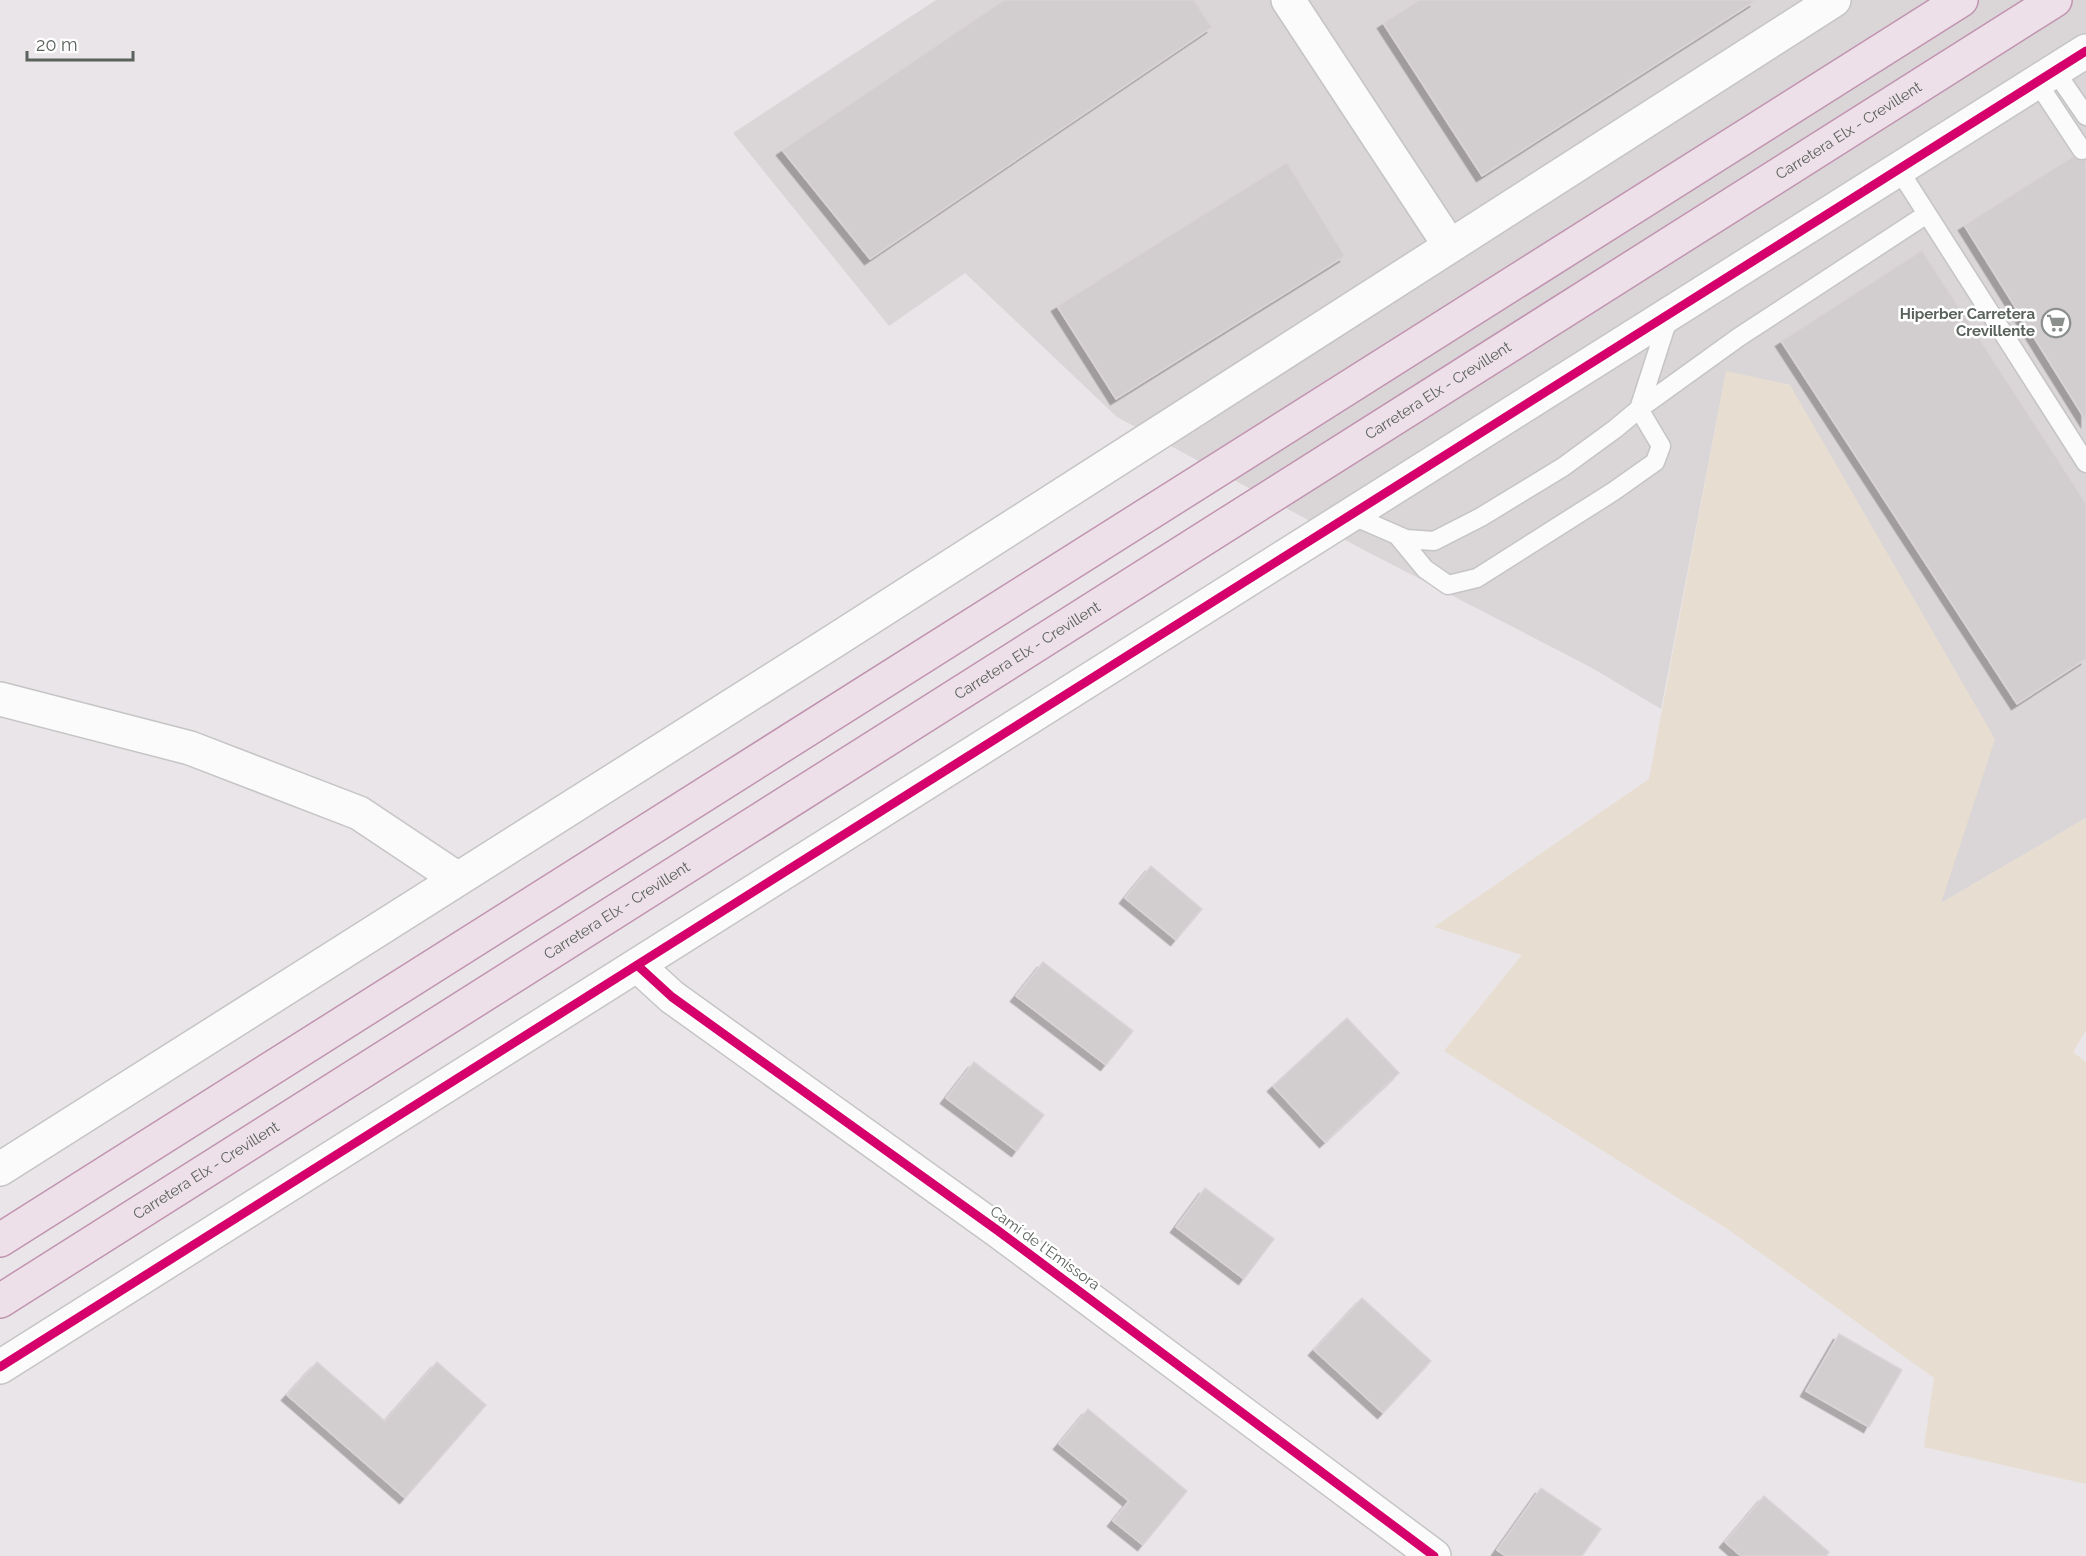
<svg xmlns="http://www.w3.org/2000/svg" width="2086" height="1556" viewBox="0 0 2086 1556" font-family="Raleway,sans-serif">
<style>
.industrial{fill:#dad5d7}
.green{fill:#e7ded1}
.building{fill:#d2ced0;stroke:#dad4d8;stroke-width:1.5;filter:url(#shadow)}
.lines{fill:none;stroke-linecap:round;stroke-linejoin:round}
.lane-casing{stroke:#c5c5c5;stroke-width:21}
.street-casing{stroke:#c5c5c5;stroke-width:36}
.highway-casing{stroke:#c094b0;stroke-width:36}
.lane{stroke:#fcfbfc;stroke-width:18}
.street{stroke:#fcfbfc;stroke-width:33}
.highway{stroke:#eee0e8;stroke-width:33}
.cycleway-casing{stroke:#fff;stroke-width:13}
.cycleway{stroke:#d6006c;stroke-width:9}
.labels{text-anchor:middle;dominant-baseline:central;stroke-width:5;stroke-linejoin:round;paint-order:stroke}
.street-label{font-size:15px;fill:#5a625c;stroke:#fff}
.poi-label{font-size:15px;font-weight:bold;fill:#5a625c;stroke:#fff;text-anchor:end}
</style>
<defs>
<filter id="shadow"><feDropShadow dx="-5.5" dy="5.5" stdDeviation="0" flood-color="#0004"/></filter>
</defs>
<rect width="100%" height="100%" fill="#eae5e8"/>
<path class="industrial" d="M936 0H2086V818L1941 903 1790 385 1726 372 1661 709 1592 668 1362 549 1117 417 965 273 889 326 733 133Z"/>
<path class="green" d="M1726 371 1790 385 1995 739 1941 903 2086 818V1030L2073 1052 2086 1062V1484L1924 1447 1934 1378 1729 1230 1444 1051 1522 955 1434 927 1649 779Z"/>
<path class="building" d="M1004 0H1194L1212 27 870 259 782 150Z
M1419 0H1754L1755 1 1482 176 1383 23Z
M2086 148V421L1964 225Z
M1287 162 1345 256 1116 399 1057 306Z
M1922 250 2086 503V659L2017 704 1781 341Z
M1151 866 1202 909 1176 940 1125 898Z
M1043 962 1133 1031 1106 1065 1016 996Z
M1347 1018 1399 1073 1325 1142 1273 1086Z
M974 1062 1044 1115 1017 1151 946 1098Z
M1205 1188 1274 1239 1244 1279 1176 1227Z
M1362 1298 1431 1361 1383 1413 1314 1350Z
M1839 1334 1902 1370 1869 1427 1806 1391Z
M317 1362 385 1421 437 1362 486 1405 405 1498 287 1395Z
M1088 1409 1187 1491 1143 1545 1113 1521 1129 1501 1059 1444Z
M1541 1488 1601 1529 1582 1556H1506L1497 1550Z
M1764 1496 1829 1552 1826 1556H1741L1725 1542Z"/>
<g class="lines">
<g class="lane-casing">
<path id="lane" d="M2055 71 2086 116
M2037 82 2082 150
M1899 170 2086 463
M1351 515 1406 539 1434 541 1481 517 1563 467 1615 429 1639 409 1669 316
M1397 535 1425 569 1448 585 1477 578 1614 491 1655 462 1661 446 1639 409 1739 337 1927 214"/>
</g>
<g class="street-casing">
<path id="street" d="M1288 0 1450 246
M0 699 190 748 359 813 458 879
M637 965 672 997 997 1230 1434 1556
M0 1169 834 641 1834 0
M0 1367 2086 51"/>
</g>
<g class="highway-casing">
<g id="highway">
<path d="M0 1240 1961 0"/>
<path id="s1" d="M0 1301 2055 0"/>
</g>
</g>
<use href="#lane" class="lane"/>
<use href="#street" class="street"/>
<use href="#highway" class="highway"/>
<g class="cycleway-casing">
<path id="cycleway" d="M637 965 672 997 997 1230 1434 1556
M0 1367 2086 51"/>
</g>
<use href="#cycleway" class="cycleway"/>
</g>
<defs>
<g id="supermarket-ring" transform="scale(1.5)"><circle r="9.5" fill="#fff" stroke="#8c908d" stroke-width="1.5"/><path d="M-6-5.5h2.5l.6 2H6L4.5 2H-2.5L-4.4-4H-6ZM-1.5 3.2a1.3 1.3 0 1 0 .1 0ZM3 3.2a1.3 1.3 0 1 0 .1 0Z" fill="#8c908d"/></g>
</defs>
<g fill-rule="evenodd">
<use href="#supermarket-ring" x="2056" y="323"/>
</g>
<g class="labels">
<g class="street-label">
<text stroke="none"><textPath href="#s1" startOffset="2188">Carretera Elx - Crevillent</textPath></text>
<text stroke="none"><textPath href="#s1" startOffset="1702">Carretera Elx - Crevillent</textPath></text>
<text stroke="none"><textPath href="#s1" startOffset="1216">Carretera Elx - Crevillent</textPath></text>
<text stroke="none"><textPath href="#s1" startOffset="730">Carretera Elx - Crevillent</textPath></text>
<text stroke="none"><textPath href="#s1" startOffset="244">Carretera Elx - Crevillent</textPath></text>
<text transform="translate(1045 1248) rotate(36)">Camí de l'Emissora</text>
</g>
<g class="poi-label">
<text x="2035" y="314">Hiperber Carretera<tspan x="2035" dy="17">Crevillente</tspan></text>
</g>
</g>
<path d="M27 51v9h106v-9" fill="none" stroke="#5a625c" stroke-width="3"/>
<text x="36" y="51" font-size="18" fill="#5a625c" stroke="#ffffff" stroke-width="4.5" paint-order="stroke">20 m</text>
</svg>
